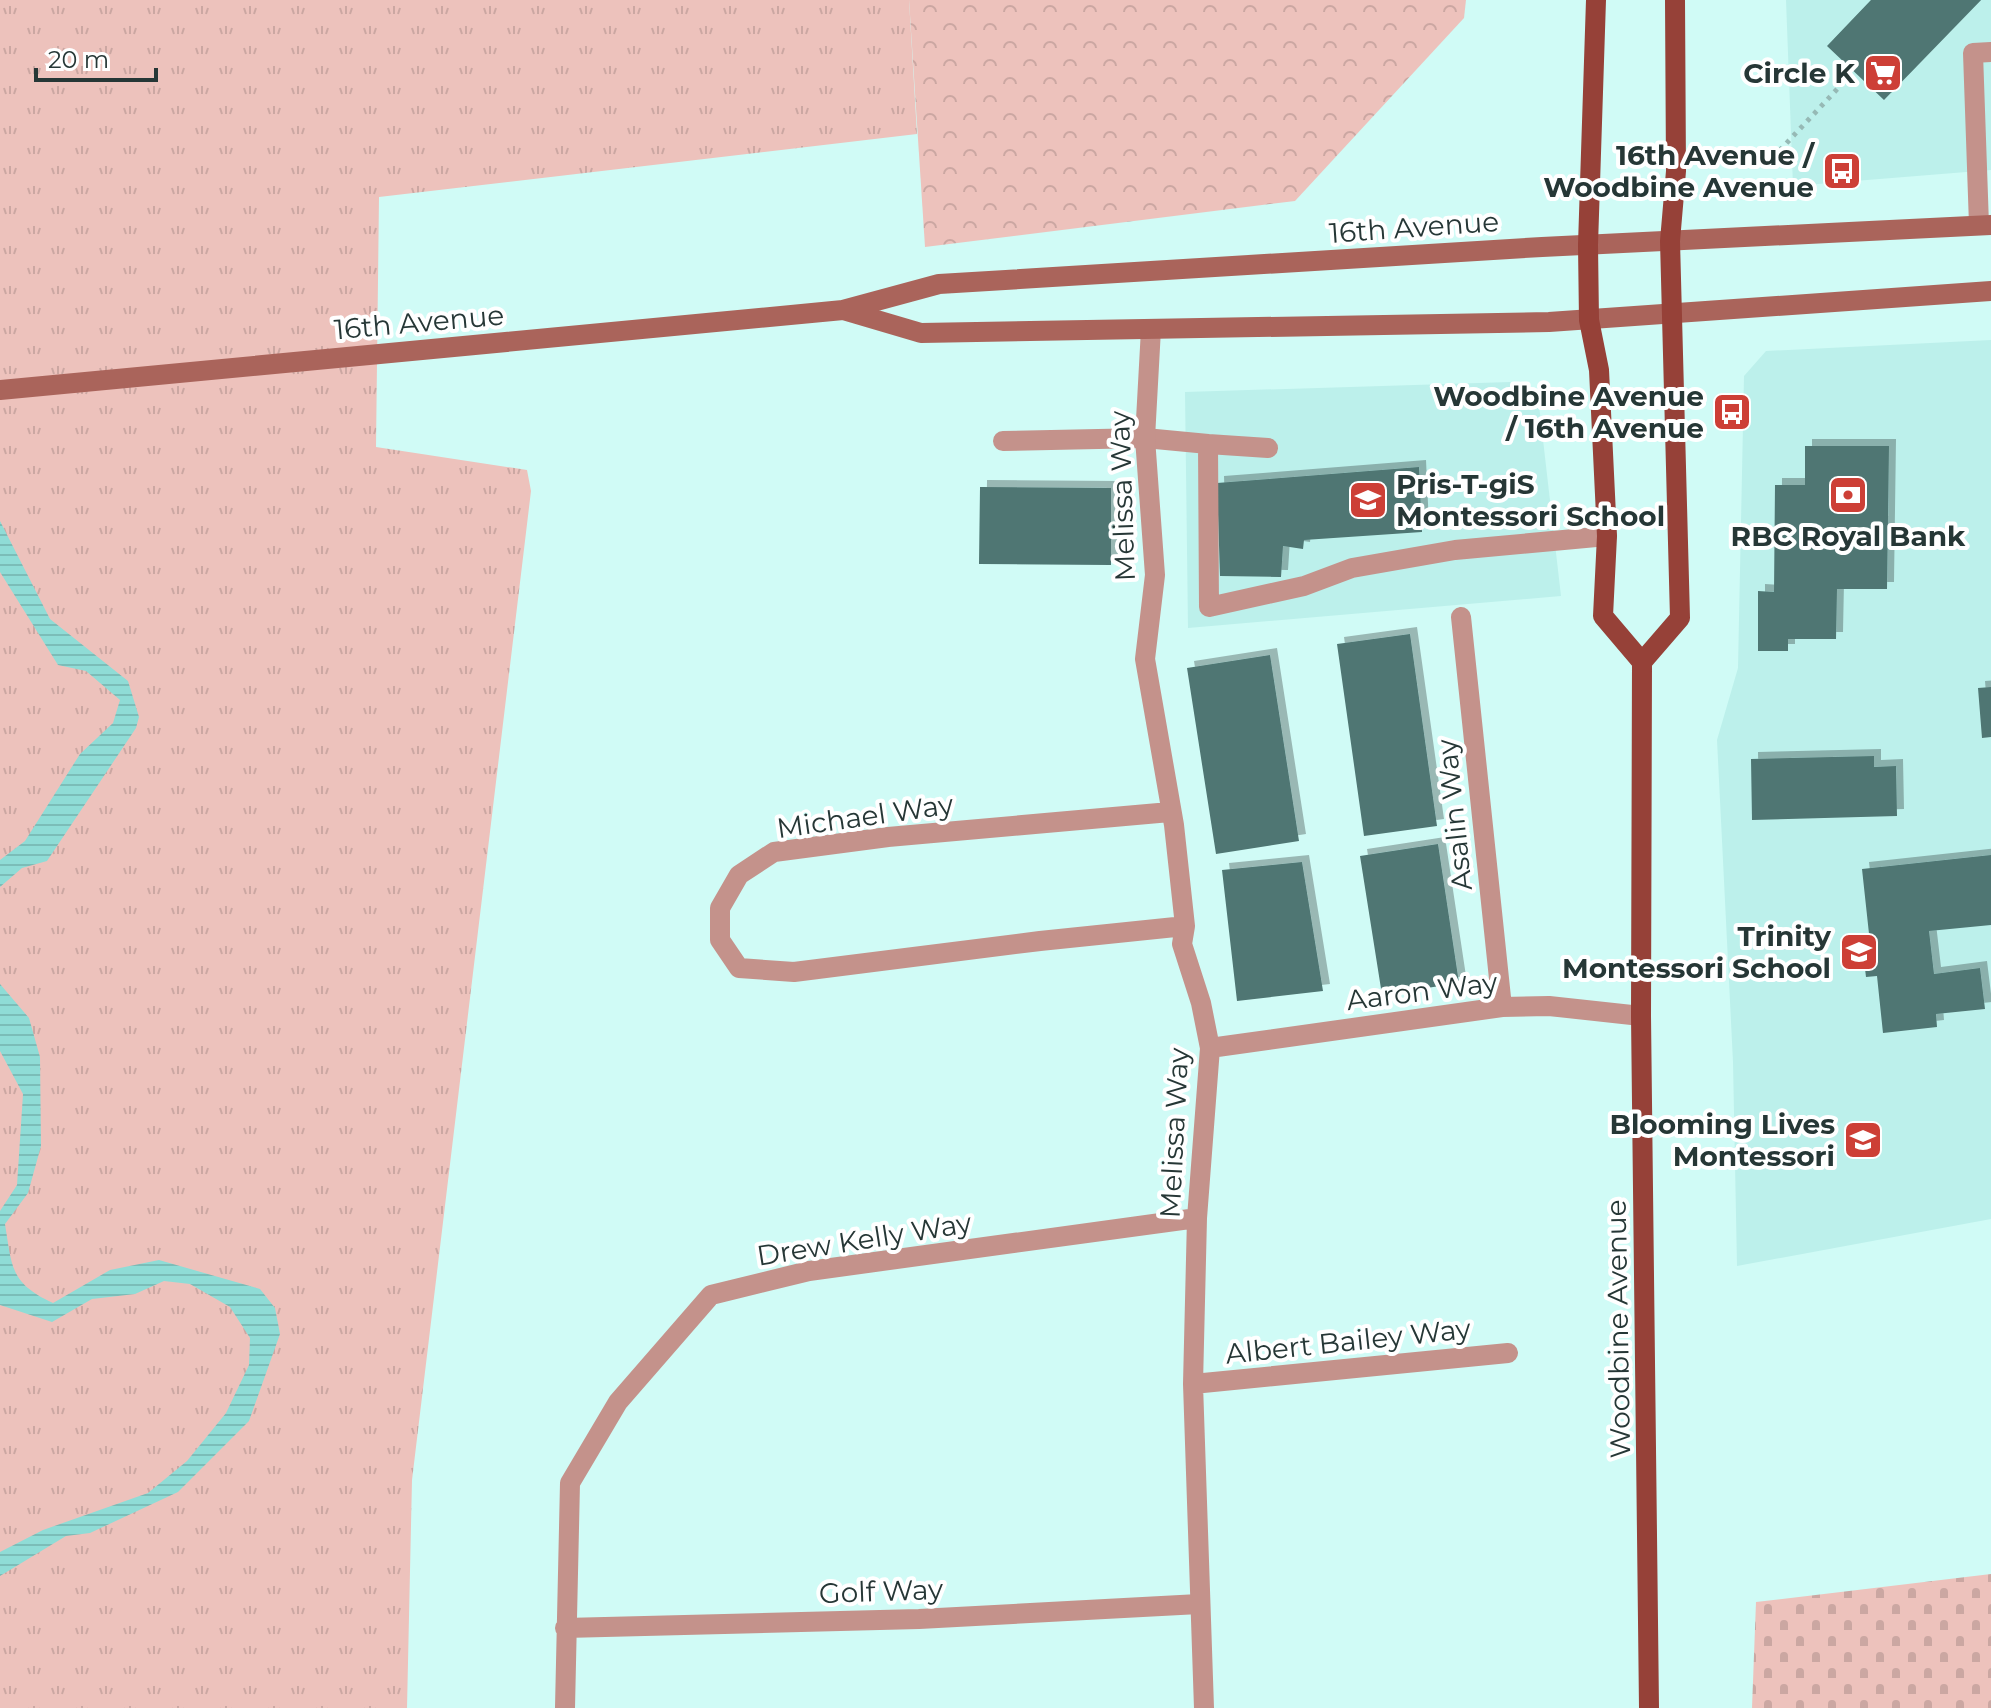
<svg xmlns="http://www.w3.org/2000/svg" width="1991" height="1708" viewBox="0 0 1991 1708" font-family="Montserrat,sans-serif">
<style>
.built{fill:#bcf0eb}
.grass{fill:url(#grass-tufts)}
.forest{fill:url(#forest-crowns)}
.cemetery{fill:url(#cemetery-stones)}
.water{fill:url(#water-rules)}
.building{fill:#4f7673;filter:url(#shadow)}
.lines{fill:none;stroke-linecap:round;stroke-linejoin:round}
.path{stroke:#96b9b5;stroke-width:5;stroke-dasharray:4 6;stroke-linecap:butt}
.service{stroke:#c4928b;stroke-width:20}
.minor{stroke:#c4928b;stroke-width:20}
.secondary{stroke:#aa645b;stroke-width:20}
.primary{stroke:#964138;stroke-width:20}
.labels{text-anchor:middle;dominant-baseline:central;stroke-width:8;stroke-linejoin:round;paint-order:stroke}
.poi-label{font-size:28px;font-weight:bold;fill:#263736;stroke:#fff;text-anchor:end}
.street-label{font-size:28px;fill:#263736;stroke:#fff}
</style>
<defs>
<pattern id="grass-tufts" width="24" height="20" patternUnits="userSpaceOnUse" patternTransform="scale(2)"><rect width="24" height="20" fill="#edc2bc"/><path d="M3 7l-1-3M5 7V3M7 7l1-3M15 17l-1-3M17 17v-4M19 17l1-3" fill="none" stroke="#cba7a2"/></pattern>
<pattern id="forest-crowns" width="20" height="18" patternUnits="userSpaceOnUse" patternTransform="scale(2)"><rect width="20" height="18" fill="#edc2bc"/><path d="M2 6a3 3 0 1 1 6 0M12 15a3 3 0 1 1 6 0" fill="none" stroke="#cba7a2"/></pattern>
<pattern id="cemetery-stones" width="16" height="16" patternUnits="userSpaceOnUse" patternTransform="scale(2)"><rect width="16" height="16" fill="#edc2bc"/><path d="M2 7V4a2 2 0 0 1 4 0v3zM10 15v-3a2 2 0 0 1 4 0v3z" fill="#cba7a2"/></pattern>
<pattern id="water-rules" width="6" height="5" patternUnits="userSpaceOnUse" patternTransform="scale(2)"><rect width="6" height="5" fill="#8fdcd6"/><path d="M0 2.5h6" fill="none" stroke="#7bbdb8"/></pattern>
<filter id="shadow"><feDropShadow dx="7" dy="-7" stdDeviation="0" flood-color="#0004"/></filter>
</defs>
<rect width="100%" height="100%" fill="#d0fbf6"/>
<path class="built" d="M1786 0H1991V170L1793 186Z
M1991 340V1219L1737 1266 1733 1062 1717 740 1738 668 1744 376 1766 351Z
M1510 382 1539 405 1561 596 1188 628 1185 392Z"/>
<path class="grass" d="M0 0H909L917 134 379 197 376 447 527 470 531 491 412 1480 407 1708H0Z"/>
<path class="forest" d="M909 0H1466L1464 18 1295 201 925 247Z"/>
<path class="cemetery" d="M1991 1574V1708H1752L1756 1602Z"/>
<path class="water" d="M0 521 50 619 128 681 139 717 136 728 47 861 22 868 0 887V860L25 841 80 754 113 723 120 700 86 671 58 665 0 572Z
M0 984 29 1018 40 1057 41 1146 28 1193 5 1224C12 1267 10 1283 53 1303L110 1270 159 1260 260 1289 275 1308 280 1334 249 1421 178 1492 90 1533 66 1536 0 1576V1552L43 1530 148 1493 187 1461 226 1413 249 1365 250 1338 230 1307 190 1284 164 1281 135 1294 92 1299 52 1322 0 1305V1211L17 1185 23 1094 0 1051Z"/>
<path class="building" d="M1871 0H1981L1884 100 1827 46Z
M1805 446H1889L1887 589H1837L1836 639H1788V651H1758V591L1774 592 1775 485H1805Z
M1419 467 1422 532 1304 540 1303 549 1283 546 1281 577 1220 576 1217 483Z
M980 487 1111 488V565L979 564Z
M1410 634 1437 826 1364 836 1337 644Z
M1270 655 1299 841 1216 854 1187 668Z
M1991 687V737L1982 738 1978 688Z
M1874 756V767L1896 766 1897 816 1752 820 1751 759Z
M1438 844 1459 983 1382 995 1360 856Z
M1991 855V925L1929 931 1934 974 1980 968 1985 1009 1936 1014 1937 1027 1883 1033 1877 976 1866 977 1862 944 1870 943 1862 869Z
M1302 862 1323 991 1237 1001 1222 870Z"/>
<g class="lines">
<path class="path" d="M1766 165 1842 84"/>
<path class="service" d="M1979 225 1973 53 1991 52
M1145 438 1208 444 1209 607 1304 586 1352 568 1455 550 1607 536
M1208 444 1268 448"/>
<path class="minor" d="M1151 329 1145 438 1155 575 1145 659 1174 825 1185 926 1182 944 1201 1003 1210 1048 1197 1218 1193 1384 1204 1708
M1003 441 1145 438
M1461 617 1502 1007
M1170 812 888 837 774 852 739 875 720 908V940L739 968 794 972 1040 941 1185 926
M1210 1048 1502 1007 1549 1006 1641 1016
M1193 1384 1508 1353
M565 1628 919 1619 1199 1604
M565 1708 570 1483 618 1402 711 1295 809 1271 1197 1218"/>
<path class="secondary" d="M843 310 921 333 1549 322 1991 291
M0 390 843 310 939 284 1542 247 1991 225"/>
<path class="primary" d="M1596 0 1588 245 1589 320 1599 370 1607 536 1603 616 1642 662
M1649 1708 1641 1016 1642 662 1680 618 1670 241 1676 171 1675 0"/>
</g>
<defs>
<g id="supermarket-square" transform="scale(2)"><rect x="-9" y="-9" width="18" height="18" rx="4" fill="#cd3f36" stroke="#fff"/><path d="M-6-5.5h2.5l.6 2H6L4.5 2H-2.5L-4.4-4H-6ZM-1.5 3.2a1.3 1.3 0 1 0 .1 0ZM3 3.2a1.3 1.3 0 1 0 .1 0Z" fill="#fff"/></g>
<g id="bus-square" transform="scale(2)"><rect x="-9" y="-9" width="18" height="18" rx="4" fill="#cd3f36" stroke="#fff"/><path d="M-5-6H5V4H4V6H2V4H-2V6H-4V4H-5ZM-3.5-4V0h7V-4ZM-3.5 1.2v1.5H-2V1.2ZM2 1.2v1.5H3.5V1.2Z" fill="#fff"/></g>
<g id="bank-square" transform="scale(2)"><rect x="-9" y="-9" width="18" height="18" rx="4" fill="#cd3f36" stroke="#fff"/><path d="M-6-4H6V4H-6ZM0-2.3a2.3 2.3 0 1 0 0 4.6a2.3 2.3 0 1 0 0-4.6Z" fill="#fff"/></g>
<g id="school-square" transform="scale(2)"><rect x="-9" y="-9" width="18" height="18" rx="4" fill="#cd3f36" stroke="#fff"/><path d="M0-5L7-2L0 1L-7-2ZM-4 1L0 2.5L4 1V4Q0 6-4 4Z" fill="#fff"/></g>
</defs>
<g fill-rule="evenodd">
<use href="#supermarket-square" x="1883" y="73"/>
<use href="#bus-square" x="1842" y="171"/>
<use href="#bus-square" x="1732" y="412"/>
<use href="#bank-square" x="1848" y="495"/>
<use href="#school-square" x="1368" y="500"/>
<use href="#school-square" x="1859" y="952"/>
<use href="#school-square" x="1863" y="1140"/>
</g>
<g class="labels">
<g class="poi-label">
<text x="1855" y="73">Circle K</text>
<text x="1814" y="155">16th Avenue /<tspan x="1814" dy="32">Woodbine Avenue</tspan></text>
<text x="1704" y="396">Woodbine Avenue<tspan x="1704" dy="32">/ 16th Avenue</tspan></text>
<text x="1396" y="484" text-anchor="start">Pris-T-giS<tspan x="1396" dy="32">Montessori School</tspan></text>
<text x="1848" y="536" text-anchor="middle">RBC Royal Bank</text>
<text x="1831" y="936">Trinity<tspan x="1831" dy="32">Montessori School</tspan></text>
<text x="1835" y="1124">Blooming Lives<tspan x="1835" dy="32">Montessori</tspan></text>
</g>
<g class="street-label">
<text transform="translate(1414 227) rotate(-4)">16th Avenue</text>
<text transform="translate(419 322) rotate(-5)">16th Avenue</text>
<text transform="translate(1122 496) rotate(-92)">Melissa Way</text>
<text transform="translate(1454 815) rotate(-96)">Asalin Way</text>
<text transform="translate(865 816) rotate(-8)">Michael Way</text>
<text transform="translate(1422 991) rotate(-7)">Aaron Way</text>
<text transform="translate(1174 1133) rotate(-87)">Melissa Way</text>
<text transform="translate(864 1239) rotate(-9)">Drew Kelly Way</text>
<text transform="translate(1618 1329) rotate(-91)">Woodbine Avenue</text>
<text transform="translate(1348 1341) rotate(-6)">Albert Bailey Way</text>
<text transform="translate(881 1591) rotate(-2)">Golf Way</text>
</g>
</g>
<path d="M36 68v12h120v-12" fill="none" stroke="#263736" stroke-width="4"/>
<text x="48" y="68" font-size="24" fill="#263736" stroke="#ffffff" stroke-width="6" paint-order="stroke">20 m</text>
</svg>
